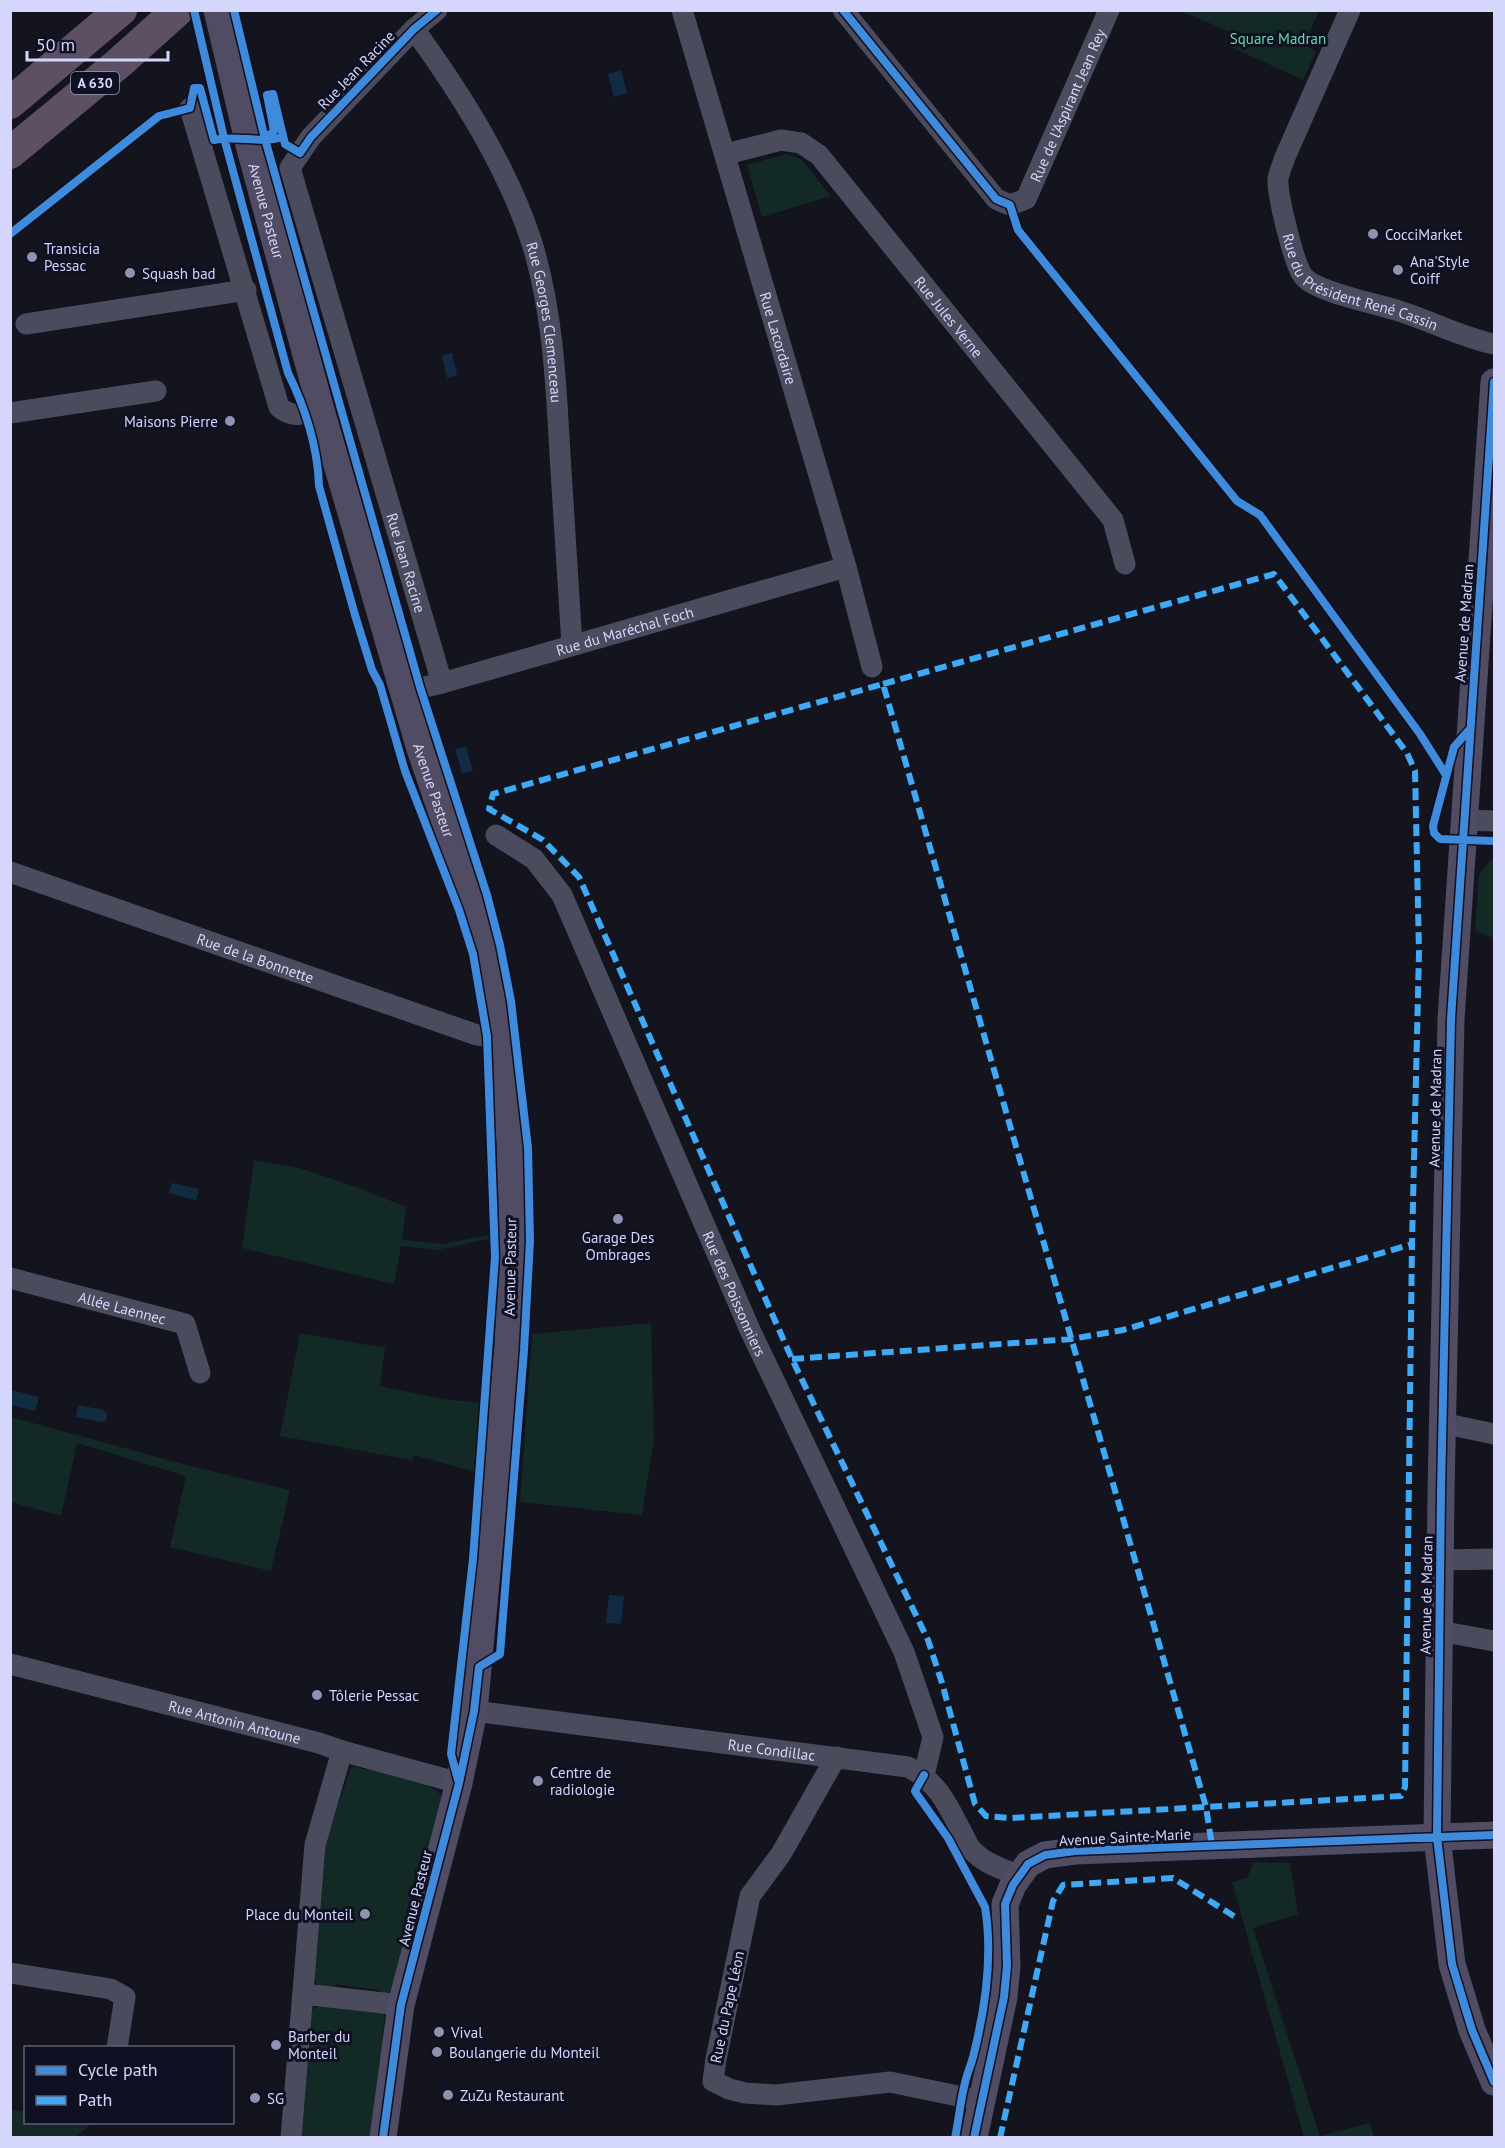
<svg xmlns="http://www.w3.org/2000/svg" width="1505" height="2148" viewBox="0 0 1505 2148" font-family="'PT Sans',sans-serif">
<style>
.green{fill:#132926}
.water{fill:#112c42}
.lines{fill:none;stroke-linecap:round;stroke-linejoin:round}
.minor{stroke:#4a4c5e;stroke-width:21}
.major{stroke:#504c64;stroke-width:27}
.highway{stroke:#5d5065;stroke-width:32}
.quiet{stroke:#3fa9f5;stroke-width:6;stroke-dasharray:12 6;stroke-linecap:butt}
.cycleway-casing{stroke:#101023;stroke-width:11}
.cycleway{stroke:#408adc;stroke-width:8}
.poi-dot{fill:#9192af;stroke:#101023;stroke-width:2}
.labels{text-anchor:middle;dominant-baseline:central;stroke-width:6;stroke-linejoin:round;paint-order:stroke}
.shield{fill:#101023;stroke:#999bbb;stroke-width:1.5}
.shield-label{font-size:14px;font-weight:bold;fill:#d4d6fc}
.park-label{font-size:15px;fill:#66d7a8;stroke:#101023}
.street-label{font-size:15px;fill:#d4d6fc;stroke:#101023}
.poi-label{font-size:15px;fill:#d4d6fc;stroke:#101023;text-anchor:start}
</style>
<rect width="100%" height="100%" fill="#14141f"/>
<path class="green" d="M1181 11H1319L1304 45 1316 51 1303 80 1229 46 1233 33Z
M786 154 802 160 831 196 762 217 747 165Z
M1494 857V938L1475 931 1479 874Z
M254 1160 299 1168 356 1187 406 1207 402 1240 442 1244 489 1235 488 1239 437 1250 401 1246 394 1284 242 1248Z
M651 1323 654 1439 642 1515 520 1502 532 1334Z
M300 1333 385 1348 380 1386 443 1399 481 1403 476 1472 414 1455 412 1460 280 1436Z
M11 1417 190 1466 290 1490 271 1571 170 1547 186 1476 77 1443 61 1516 11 1502Z
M351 1767H356C378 1772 432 1779 443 1798L391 1991 388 1994 380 1996V1990L336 1984 334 1990 317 1987 313 1978 323 1850Z
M1254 1862 1290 1863 1298 1914 1253 1928 1320 2136 1370 2123 1374 2137H1304L1232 1882 1247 1878Z
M324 2004 385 2013 372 2137 300 2138 310 2015 313 2009Z
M10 2110 25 2112 26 2122 93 2123 75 2137H11Z"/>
<path class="water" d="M621 70 627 93 614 97 608 74Z
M452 353 457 375 447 378 442 356Z
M466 746 473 771 462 774 455 749Z
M172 1183 199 1189 196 1200 169 1193Z
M11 1390 39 1397 35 1411 11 1405Z
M78 1405 104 1410V1412L107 1413 106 1421 102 1422 76 1417Z
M609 1595 624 1596 621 1624 606 1623Z"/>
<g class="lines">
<g class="minor">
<path id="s1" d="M437 10 414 29 311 137 290 168 442 683"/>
<path id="s2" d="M682 10 846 567 872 667"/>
<path id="s3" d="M843 10 996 199 1010 205 1026 199 1109 10"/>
<path id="s4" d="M1350 10 1285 157C1283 164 1279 172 1278 179 1277 194 1294 266 1304 277 1316 292 1378 304 1399 311 1431 321 1461 337 1494 344"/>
<path id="s5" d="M414 29C461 94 507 166 532 243 553 312 556 383 560 455 564 518 568 582 572 645"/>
<path d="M190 108 279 407C293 419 304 414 321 410"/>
<path id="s6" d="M726 154 781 140 801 143 819 155 1113 520 1125 564"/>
<path d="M26 324 246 290"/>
<path d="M10 413 156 391"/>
<path id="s7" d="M403 692 442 683 846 567"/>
<path d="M1464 820 1494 821"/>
<path id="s8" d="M496 835 534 859 562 895 750 1330 904 1652 933 1737 924 1775"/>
<path id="s9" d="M10 872 477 1035 501 1038"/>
<path id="s10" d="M10 1278 185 1324 200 1373"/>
<path d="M1442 1423 1494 1434"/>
<path d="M1440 1560 1494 1559"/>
<path d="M1439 1631 1494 1641"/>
<path id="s11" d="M10 1664 319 1743 342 1751 459 1783"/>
<path id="s12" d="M474 1711 908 1767C935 1780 946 1801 959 1827 963 1833 966 1842 970 1848 983 1863 1002 1870 1020 1875"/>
<path d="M836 1757 781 1854 750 1896 716 2059 713 2081 729 2089 745 2093 776 2095 890 2082 982 2101"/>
<path d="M10 1973 111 1989 125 1997 117 2048"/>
<path d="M303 1994 401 2005"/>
<path d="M291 2138 315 1845 342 1751"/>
</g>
<g class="major">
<path id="s13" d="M217 10 249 145 321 410 420 749 474 907 486 951 501 1038 510 1144 512 1243 508 1346 474 1711 459 1783 401 2005 383 2138"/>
<path d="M1494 382 1451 1019 1441 1493 1437 1837 1452 1964 1472 2030 1494 2082"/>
<path d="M974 2138 1004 1997 1007 1966 1005 1904 1013 1885 1028 1864 1045 1855 1075 1851 1494 1835"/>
</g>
<path class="highway" d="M10 103 121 10
M10 153 119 63 178 10"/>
<path class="quiet" d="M883 684 1274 574 1407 753 1415 771 1419 952 1412 1244 1405 1787 1401 1796 1011 1818 986 1816 975 1804 942 1683 928 1640 792 1359 579 877 543 840 489 809 493 794 883 684 1206 1807 1212 1846
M792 1359 1071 1339 1123 1330 1412 1244
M1000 2138 1053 1901 1063 1885 1173 1878 1237 1918"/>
<g class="cycleway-casing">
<path id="cycleway" d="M194 10 224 138 288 373C305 407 318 448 319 486L355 615 372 670 380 685 405 771 459 910 473 954 487 1036 495 1257 473 1559 451 1754 458 1780
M234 10 265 139 341 409 420 687 487 895 500 945 511 1001 528 1148 530 1241 524 1350 500 1654 479 1667 474 1711 459 1783 401 2005 383 2138
M843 10 996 199 1010 205 1018 230 1237 501 1260 515 1420 734 1446 775
M265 139 274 131 267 95 273 94 285 144 300 153 311 137 414 29 437 10
M10 234 159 116 190 108 194 88H200L214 140C237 135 261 144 283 137
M1494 382 1451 1019 1441 1493 1437 1837 1452 1964 1472 2030 1494 2082
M1470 729 1454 747 1433 826 1434 833 1440 839 1494 841
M924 1775 915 1791 916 1793 948 1838 985 1907C993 1956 986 2005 974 2053 972 2063 967 2073 965 2083 960 2102 959 2119 955 2138
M974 2138 1004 1997 1007 1966 1005 1904 1013 1885 1028 1864 1045 1855 1075 1851 1494 1835"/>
</g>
<use href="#cycleway" class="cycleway"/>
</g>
<g class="poi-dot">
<circle cx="1373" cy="234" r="6"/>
<circle cx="32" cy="257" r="6"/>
<circle cx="1398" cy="270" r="6"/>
<circle cx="130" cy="273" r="6"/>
<circle cx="230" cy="421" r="6"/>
<circle cx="618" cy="1219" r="6"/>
<circle cx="317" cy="1695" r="6"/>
<circle cx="538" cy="1781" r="6"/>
<circle cx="365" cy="1914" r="6"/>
<circle cx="439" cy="2032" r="6"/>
<circle cx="276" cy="2045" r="6"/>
<circle cx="437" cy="2052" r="6"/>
<circle cx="448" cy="2095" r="6"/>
<circle cx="255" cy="2098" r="6"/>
</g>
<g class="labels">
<rect class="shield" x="71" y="72" width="48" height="22" rx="4.5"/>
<g class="shield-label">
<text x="95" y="83">A 630</text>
</g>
<g class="park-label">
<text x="1278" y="38">Square Madran</text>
</g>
<g class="street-label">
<text transform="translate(356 70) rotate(-46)">Rue Jean Racine</text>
<text stroke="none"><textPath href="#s3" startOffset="378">Rue de l'Aspirant Jean Rey</textPath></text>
<text stroke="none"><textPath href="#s13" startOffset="207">Avenue Pasteur</textPath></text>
<text stroke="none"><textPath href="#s4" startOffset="334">Rue du Président René Cassin</textPath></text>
<text stroke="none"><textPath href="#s6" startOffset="306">Rue Jules Verne</textPath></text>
<text stroke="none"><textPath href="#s5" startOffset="326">Rue Georges Clemenceau</textPath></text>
<text stroke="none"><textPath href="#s2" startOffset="342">Rue Lacordaire</textPath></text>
<text stroke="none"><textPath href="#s1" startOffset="628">Rue Jean Racine</textPath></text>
<text transform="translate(1464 623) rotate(-86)">Avenue de Madran</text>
<text stroke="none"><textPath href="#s7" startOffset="230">Rue du Maréchal Foch</textPath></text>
<text stroke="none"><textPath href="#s13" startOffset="810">Avenue Pasteur</textPath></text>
<text stroke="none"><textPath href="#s9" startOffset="260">Rue de la Bonnette</textPath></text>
<text transform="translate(1435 1108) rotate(-89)">Avenue de Madran</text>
<text transform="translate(510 1267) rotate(-89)">Avenue Pasteur</text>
<text stroke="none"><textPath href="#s8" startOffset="525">Rue des Poissonniers</textPath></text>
<text stroke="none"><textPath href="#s10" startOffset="116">Allée Laennec</textPath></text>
<text transform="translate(1426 1595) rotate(-89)">Avenue de Madran</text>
<text stroke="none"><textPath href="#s11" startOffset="232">Rue Antonin Antoune</textPath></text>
<text stroke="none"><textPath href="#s12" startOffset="300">Rue Condillac</textPath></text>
<text transform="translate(1125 1837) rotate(-3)">Avenue Sainte-Marie</text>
<text transform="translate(415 1898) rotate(-76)">Avenue Pasteur</text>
<text transform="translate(727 2007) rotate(-78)">Rue du Pape Léon</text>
</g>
<g class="poi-label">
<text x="1385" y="234">CocciMarket</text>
<text x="44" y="248">Transicia<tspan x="44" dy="17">Pessac</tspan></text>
<text x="1410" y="261">Ana'Style<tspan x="1410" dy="17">Coiff</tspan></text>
<text x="142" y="273">Squash bad</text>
<text x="218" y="421" text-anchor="end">Maisons Pierre</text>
<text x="618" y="1237" text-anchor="middle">Garage Des<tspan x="618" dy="17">Ombrages</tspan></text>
<text x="329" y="1695">Tôlerie Pessac</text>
<text x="550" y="1772">Centre de<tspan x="550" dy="17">radiologie</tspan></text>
<text x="353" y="1914" text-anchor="end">Place du Monteil</text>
<text x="451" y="2032">Vival</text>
<text x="288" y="2036">Barber du<tspan x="288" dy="17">Monteil</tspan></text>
<text x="449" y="2052">Boulangerie du Monteil</text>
<text x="460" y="2095">ZuZu Restaurant</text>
<text x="267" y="2098">SG</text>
</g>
</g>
<rect width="1505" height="2148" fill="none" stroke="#d4d6fc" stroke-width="24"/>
<rect x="24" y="2046" width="210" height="78" fill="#101023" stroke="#5e5f7a" stroke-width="1.5"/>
<rect x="36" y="2066" width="30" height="9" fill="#408adc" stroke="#5e5f7a" stroke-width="1.5"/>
<text x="78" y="2076" font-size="18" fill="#d4d6fc">Cycle path</text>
<rect x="36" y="2096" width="30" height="9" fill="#3fa9f5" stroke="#5e5f7a" stroke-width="1.5"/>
<text x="78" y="2106" font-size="18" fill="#d4d6fc">Path</text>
<path d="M27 51v9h141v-9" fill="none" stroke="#d4d6fc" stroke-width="3"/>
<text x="36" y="51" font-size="18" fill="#d4d6fc" stroke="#101023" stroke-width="4.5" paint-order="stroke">50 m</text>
</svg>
